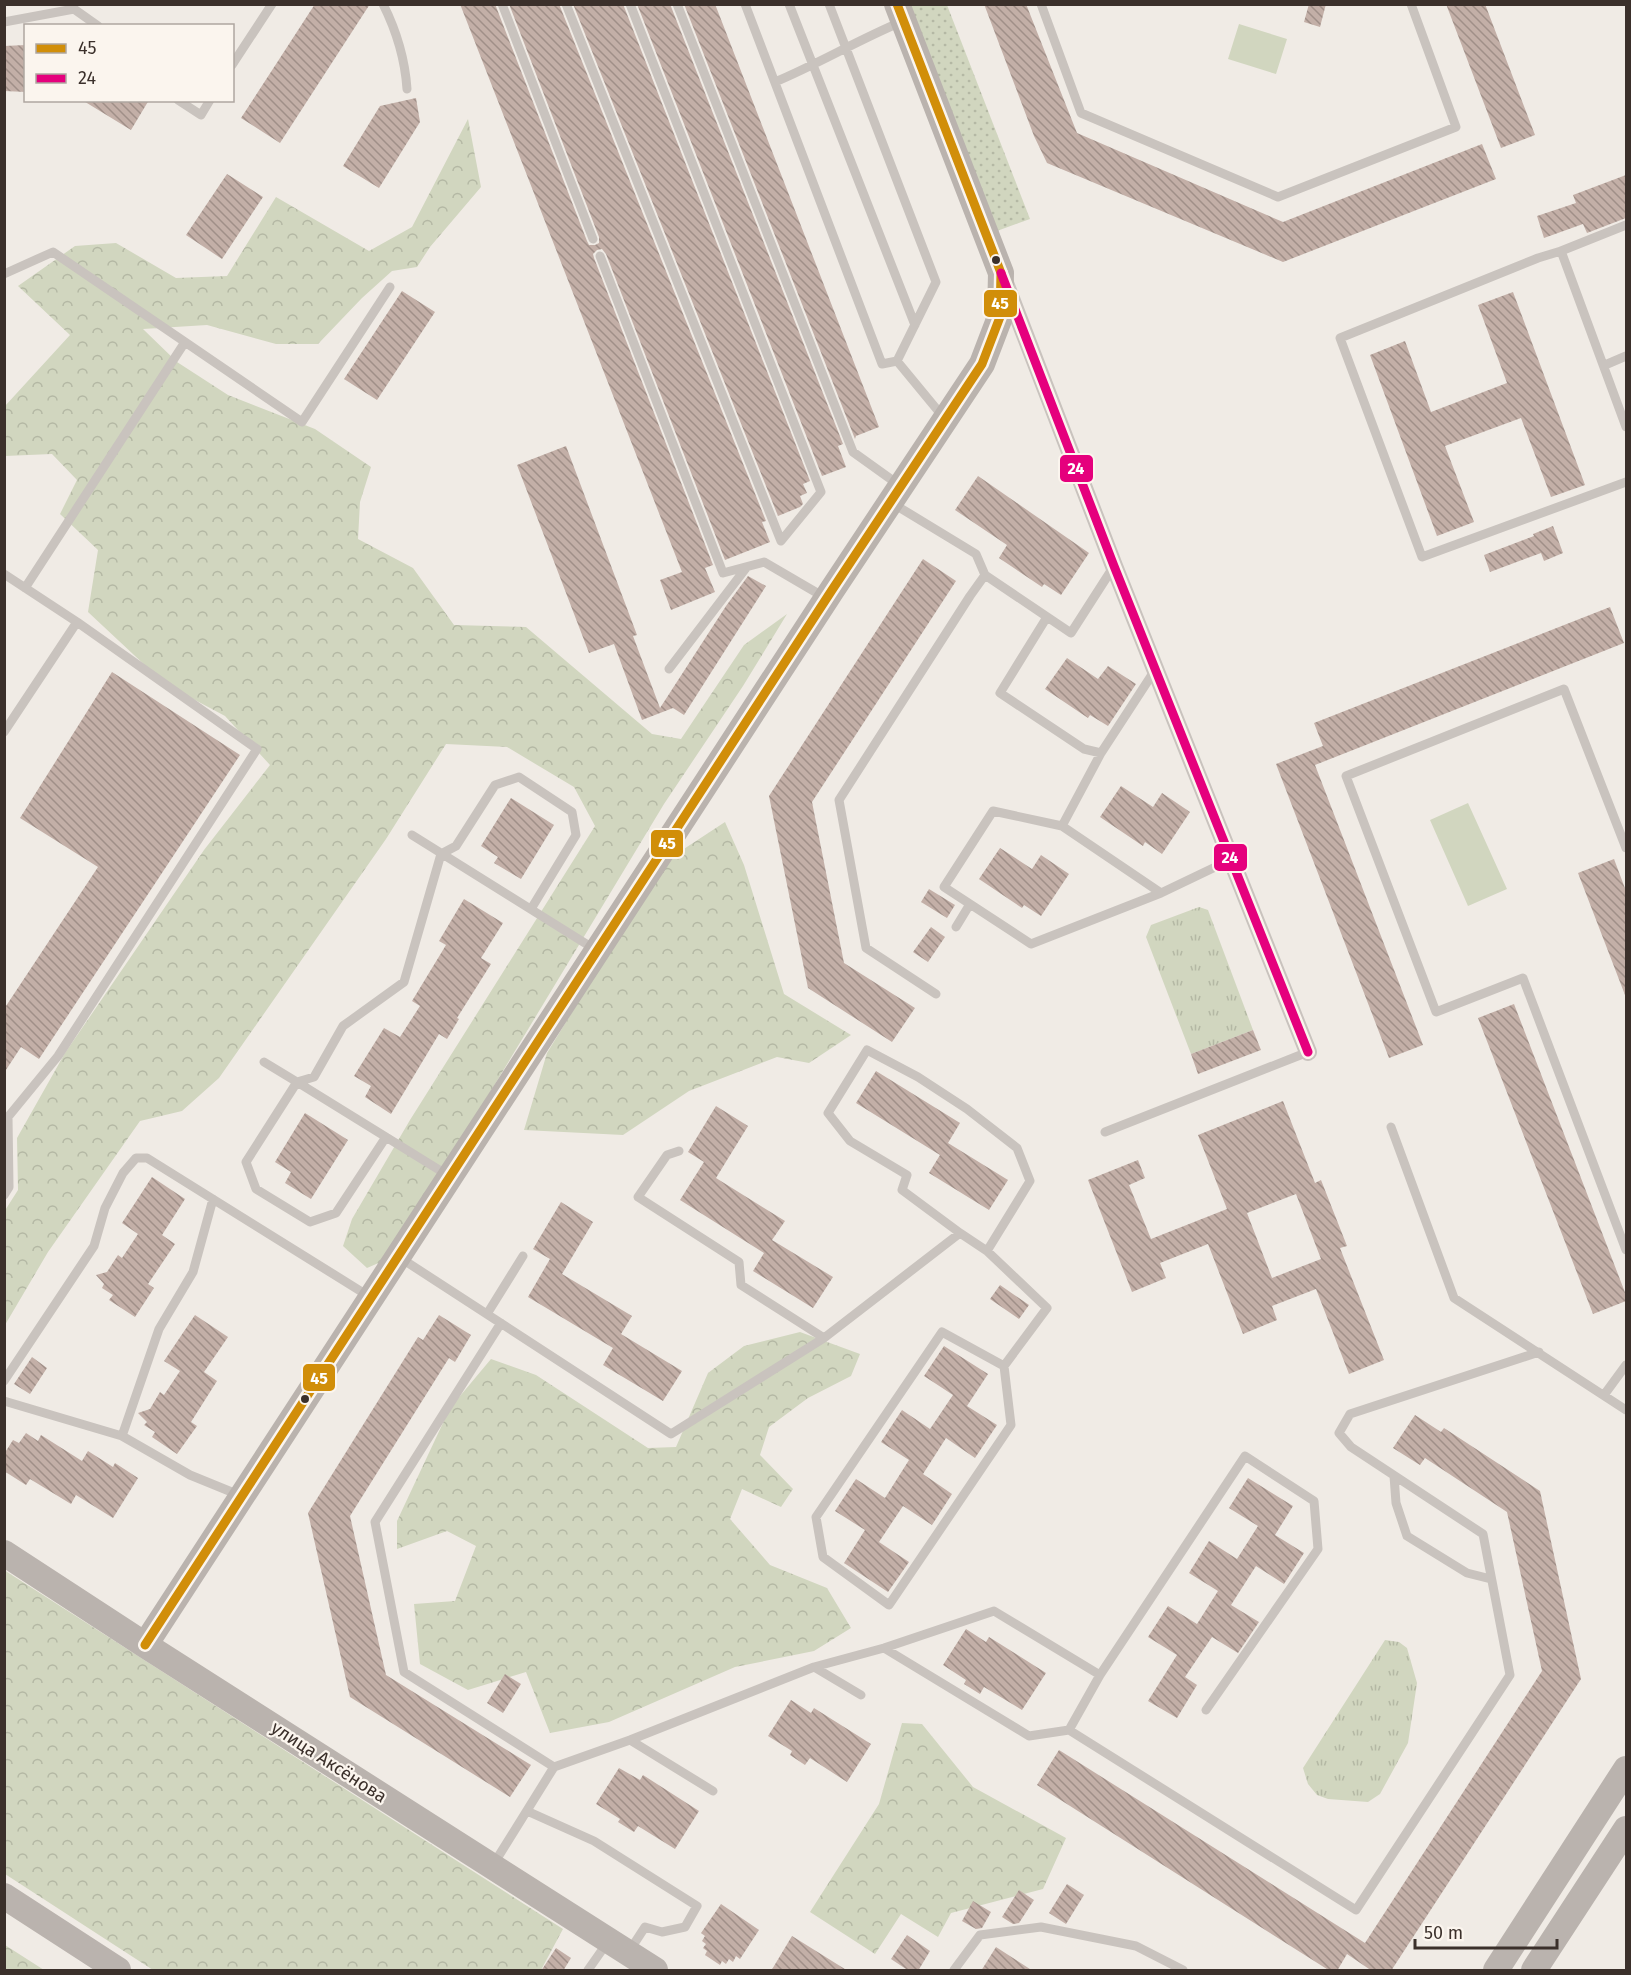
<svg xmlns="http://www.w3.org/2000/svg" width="1631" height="1975" viewBox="0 0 1631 1975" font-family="'Fira Sans',sans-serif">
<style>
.grass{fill:url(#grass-dots)}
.forest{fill:url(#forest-crowns)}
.park{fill:url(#park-tufts)}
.garden{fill:#d1d6bf}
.building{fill:url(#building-back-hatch);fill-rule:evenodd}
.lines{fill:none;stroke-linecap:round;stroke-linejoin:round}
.lane{stroke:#c9c3be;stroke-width:9}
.street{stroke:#c9c3be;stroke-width:18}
.secondary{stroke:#bab3ae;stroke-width:26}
.bus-1-casing{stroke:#fbf5ee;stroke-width:14}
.bus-2-casing{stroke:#fbf5ee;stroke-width:14}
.bus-1{stroke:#d18e09;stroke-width:9}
.bus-2{stroke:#e5007d;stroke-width:9}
.bus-dot{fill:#3b302b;stroke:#fbf5ee;stroke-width:2}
.labels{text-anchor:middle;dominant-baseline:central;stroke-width:4.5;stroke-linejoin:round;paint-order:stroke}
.street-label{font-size:18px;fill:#3b302b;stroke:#fbf5ee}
.line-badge{stroke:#fbf5ee;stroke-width:2}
.badge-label{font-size:16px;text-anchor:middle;font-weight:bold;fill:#fff}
</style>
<defs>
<pattern id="grass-dots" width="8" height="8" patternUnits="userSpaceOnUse" patternTransform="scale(1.5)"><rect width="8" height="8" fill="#d1d6bf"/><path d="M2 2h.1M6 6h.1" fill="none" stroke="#b4b8a4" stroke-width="1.8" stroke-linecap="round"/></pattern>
<pattern id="forest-crowns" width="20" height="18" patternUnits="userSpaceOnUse" patternTransform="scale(1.5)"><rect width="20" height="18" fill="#d1d6bf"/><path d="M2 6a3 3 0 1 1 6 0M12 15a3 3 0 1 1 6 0" fill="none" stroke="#b4b8a4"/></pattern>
<pattern id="park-tufts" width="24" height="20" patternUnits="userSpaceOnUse" patternTransform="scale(1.5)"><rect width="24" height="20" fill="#d1d6bf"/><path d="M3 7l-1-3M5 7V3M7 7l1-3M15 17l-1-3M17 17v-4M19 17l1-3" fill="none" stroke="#b4b8a4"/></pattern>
<pattern id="building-back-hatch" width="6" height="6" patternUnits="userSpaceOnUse" patternTransform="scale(1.5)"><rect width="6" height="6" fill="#c3afa7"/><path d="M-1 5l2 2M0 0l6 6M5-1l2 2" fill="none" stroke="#a08f88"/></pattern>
</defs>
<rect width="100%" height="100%" fill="#f0ebe5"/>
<path class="grass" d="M897 5H947L1030 219 986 235Z"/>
<path class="forest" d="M468 119 481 187 430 247 417 267 392 271 362 298 318 344H276L207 325 143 329 177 362 228 395 315 429 371 467 360 502 358 539 413 568 454 625 526 627 652 734 681 739 744 645 787 614 743 686 664 804 390 1258 367 1268 343 1246 352 1219 410 1120 595 826 574 787 507 747 446 744 386 839 219 1078 182 1111 140 1121 48 1252 5 1325 4 1212 18 1190 17 1138 65 1053 204 850 270 765 225 716 165 684 88 612 98 550 60 514 77 480 52 454 5 456V406L70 335 18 286 75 246 116 243 176 278 227 276 276 197 369 251 412 227Z
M725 822 744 865 784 994 851 1035 809 1063 777 1057 689 1091 623 1135 524 1130 547 1053 664 862Z
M800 1332 860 1354 851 1376 808 1398 769 1427 760 1455 793 1489 781 1507 742 1489 730 1519 770 1565 827 1588 851 1628 814 1651 735 1667 609 1722 550 1733 526 1672 468 1690 420 1664 414 1604 455 1601 476 1546 447 1531 397 1549V1521L450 1408 491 1359 536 1375 648 1448 676 1447 708 1373 744 1346Z
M4 1570 563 1929 541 1970H153L5 1874Z
M902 1723 922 1724 973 1787 1066 1838 1043 1889 951 1913 938 1937 901 1914 875 1954 810 1912 879 1804Z
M4 1945H5L44 1970H5Z"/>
<path class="park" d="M1199 907 1208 910 1253 1030 1191 1054 1146 937 1151 925Z
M1385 1640 1399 1642 1407 1648 1417 1683 1408 1743 1380 1794 1368 1802 1328 1799 1317 1795 1308 1784 1303 1768Z"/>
<path class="garden" d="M1239 24 1287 39 1276 74 1228 59Z
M1468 803 1507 889 1468 906 1430 820Z"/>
<path class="building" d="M315 4H370L280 143 241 118Z
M460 4H495L587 241 589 245H595L599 243V237L509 4H559L766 521 762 522 770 542 725 560 606 254 602 249 597 250 593 254 594 258 713 565 705 568 715 592 671 610 660 580 682 572Z
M573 4H623L810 481 803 484 807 493 800 496 803 504 800 507 778 516Z
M637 4H670L843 444 838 446 846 467 822 476Z
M684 4H715L879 427 856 436 855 439Z
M984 4H1026L1077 133 1283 222 1482 144 1496 179 1283 262 1047 163 1034 136Z
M1309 4H1326L1320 27 1304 22Z
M1446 4H1485L1535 135 1501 148Z
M26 45V92L4 91V46Z
M416 98 420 122 379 188 343 166 380 106Z
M82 100H149L131 130Z
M227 174 263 197 222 259 186 235Z
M1626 175V218L1587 233 1583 224 1544 238 1537 216 1576 203 1573 195Z
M402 291 435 312 377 400 344 379Z
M1513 292 1585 485 1551 497 1521 418 1445 446 1474 522 1437 536 1370 355 1405 341 1431 412 1507 383 1478 305Z
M566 446 637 635 633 636 660 708 726 606 748 576 766 586 684 715 673 708 642 720 614 644 589 653 517 465Z
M978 476 1089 553 1061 595 1044 584 1042 587 999 558 1007 545 955 510Z
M1553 526 1563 553 1544 561 1541 553 1490 572 1484 555 1534 536 1533 534Z
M923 559 956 581 812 802 844 963 915 1008 892 1042 808 988 769 796Z
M1610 607 1624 643 1315 765 1423 1045 1389 1058 1276 764 1323 746 1314 723Z
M1067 658 1098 679 1108 666 1136 684 1108 726 1090 715 1088 718 1045 689Z
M112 672 240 755 39 1059 21 1047 4 1073V1009L98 867 20 818Z
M1121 786 1153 807 1162 793 1190 812 1162 854 1145 842 1143 846 1100 817Z
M511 798 554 825 521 879 494 863 498 857 481 846Z
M1000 848 1032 869 1041 855 1069 874 1041 916 1024 905 1022 908 979 879Z
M1614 859 1626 891 1625 995 1578 873Z
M929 889 955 905 947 918 921 902Z
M464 899 503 923 481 958 491 964 457 1018 459 1019 447 1039 439 1034 391 1114 365 1097 371 1086 354 1076 384 1028 400 1037 420 1006 412 1001 446 945 439 941Z
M931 927 945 937 928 962 913 952Z
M1514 1004 1626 1295V1301L1593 1314 1478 1018Z
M1253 1030 1261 1050 1198 1074 1191 1054Z
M876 1071 960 1123 948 1143 1008 1180 989 1210 929 1173 940 1155 856 1103Z
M1283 1101 1315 1183 1321 1180 1347 1246 1340 1248 1384 1360 1349 1374 1316 1289 1272 1306 1277 1320 1243 1334 1208 1244 1160 1263 1166 1278 1132 1292 1088 1180 1138 1160 1145 1178 1129 1185 1151 1239 1227 1209 1198 1135ZM1296 1194 1321 1259 1272 1278 1247 1213Z
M716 1106 748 1126 716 1178 785 1221 772 1240 833 1277 813 1308 753 1271 764 1253 680 1200 704 1162 688 1152Z
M305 1113 348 1140 311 1199 285 1183 291 1172 275 1162Z
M152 1177 185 1199 162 1235 175 1244 148 1284 154 1288 135 1317 109 1300 113 1295 102 1288 104 1284 96 1275 107 1272 118 1255 122 1258 138 1234 122 1223Z
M561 1202 593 1222 562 1274 632 1316 621 1334 682 1371 663 1401 603 1365 613 1348 528 1297 550 1259 533 1249Z
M1000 1285 1029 1305 1019 1319 990 1299Z
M195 1315 228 1337 204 1372 217 1381 191 1422 197 1426 177 1454 152 1437 155 1432 144 1425 147 1422 138 1413 150 1409 160 1392 164 1395 180 1371 164 1361Z
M439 1315 471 1335 455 1362 449 1358 350 1516 386 1675 531 1765 510 1797 350 1697 308 1513 418 1337 423 1340Z
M944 1346 988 1374 967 1406 997 1425 975 1458 946 1438 923 1474 952 1494 932 1525 903 1506 879 1542 909 1562 888 1592 844 1563 865 1530 835 1511 856 1479 885 1498 909 1460 881 1442 902 1410 930 1429 953 1395 924 1376Z
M32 1357 47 1368 30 1394 14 1384Z
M1415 1415 1441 1432 1444 1428 1540 1491 1581 1679 1391 1971H1372L1347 1954 1337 1971H1330L1037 1785 1059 1750 1365 1943 1542 1671 1507 1512 1425 1458 1420 1465 1393 1448Z
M26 1433 38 1441 41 1435 82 1461 88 1451 113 1467 115 1463 138 1478 113 1518 76 1495 71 1504 30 1479 26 1485 4 1471V1454L13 1440 19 1443Z
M1248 1478 1293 1506 1275 1535 1304 1553 1284 1584 1256 1566 1231 1605 1259 1622 1238 1653 1212 1637 1185 1677 1197 1685 1177 1718 1148 1701 1177 1655 1148 1637 1168 1606 1197 1624 1218 1591 1189 1573 1209 1541 1237 1559 1258 1526 1229 1508Z
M966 1629 986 1642 989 1637 1046 1673 1022 1710 984 1687 980 1694 964 1684 966 1680 943 1665Z
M505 1674 521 1684 503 1713 487 1703Z
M791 1700 811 1713 814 1708 871 1744 847 1782 810 1758 805 1765 790 1755 792 1751 768 1736Z
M619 1768 640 1780 643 1775 699 1811 675 1849 638 1826 634 1832 618 1822 620 1819 596 1804Z
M1067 1884 1084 1895 1066 1924 1049 1913Z
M1019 1890 1034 1900 1019 1923 1013 1924 1002 1917Z
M973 1901 991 1912 982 1928 976 1929 962 1921Z
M721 1904 759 1930 740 1959 736 1956 733 1962 729 1959 726 1964 722 1961 720 1965 705 1955 707 1951 703 1948 706 1944 702 1941 705 1936 701 1933Z
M907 1935 930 1951 918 1971H909L891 1959Z
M792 1936 848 1971H771Z
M996 1947 1033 1971H981Z
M556 1948 571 1958 563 1971H541Z"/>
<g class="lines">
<path class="lane" d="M383 4C397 32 405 59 407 89
M502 4 593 239
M566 4 781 541 821 492 630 4
M677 4 853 452 899 485
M745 4 882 364 897 361 944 418
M789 4 915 325
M829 4 936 282 897 361
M1041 4 1081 113 1278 197 1456 127 1411 4
M4 22 74 9 98 26
M232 65 272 4
M775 82C818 64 858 40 901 22
M178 100 201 115 210 100
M1626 225 1561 251 1626 427
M1561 251 1538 258 1340 338 1422 557 1626 482
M600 256 723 573 764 562 824 597
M4 274 53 252 185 342 25 588
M185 342 302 422 390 287
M1605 365 1626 356
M892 503 976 554 985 575 1071 633 1114 566
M4 574 77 622 257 749 58 1056 8 1117 9 1187 4 1195
M1047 617 1000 693 1084 749 1101 753 1155 670
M669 669 746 568
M4 732 77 622
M1101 753 1062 826 993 811 944 887 1031 944 1161 893 1232 859
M1062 826 1161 893
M412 835 596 950
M1626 848 1564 689 1346 776 1436 1012 1523 978 1626 1250
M956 927 970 904
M936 994 866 948 839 800 970 596 985 575
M264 1062 297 1082 246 1162 256 1189 310 1222 336 1213 386 1137
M1391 1127 1454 1298 1626 1410
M1105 1132 1308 1052
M679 1151 667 1155 638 1197 739 1262 741 1285 824 1338
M449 1176 297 1082 314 1077 343 1026 404 982 441 854 456 846 495 785 519 777 572 812 576 835 531 909
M213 1199 193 1272 159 1329 122 1436 190 1475 239 1495
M960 1233 902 1190 907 1175 850 1141 828 1113 867 1050 918 1077 967 1109 1017 1148 1030 1181 987 1251
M399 1257 671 1434 824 1338 960 1233 987 1251 1047 1308 1004 1366 1011 1425 889 1605 823 1557 816 1517 942 1332 1004 1366
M487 1314 523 1256
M4 1381 94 1246 105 1208 123 1173 136 1158H147L370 1297
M1604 1395 1626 1365
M4 1401 122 1436
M1394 1476 1396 1503 1407 1536 1467 1573 1491 1579
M884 1648 1029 1736 1069 1730
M814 1667 861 1695
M1100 1675 1245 1456 1314 1501 1318 1549 1206 1710
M630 1740 713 1791
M554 1767 630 1740 814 1667 884 1648 994 1611 1100 1675 1069 1730 1356 1910 1510 1675 1483 1534 1351 1447 1339 1433 1350 1414 1539 1352
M527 1811 594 1841 697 1906 685 1927 662 1932 645 1927 630 1950
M493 1865 554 1767 404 1672 375 1522 501 1323
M588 1970 607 1943
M954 1970 980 1935 1041 1927 1136 1946 1183 1970"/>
<path class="street" d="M1005 283 1114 566 1308 1052"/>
<path class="secondary" d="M4 1553 145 1645 655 1970
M145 1645 832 590 982 364 1000 317 1001 273 897 4
M4 1896 118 1970
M1496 1970 1626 1769
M1534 1970 1626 1829"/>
<g class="bus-1-casing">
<path id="bus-1" d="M145 1645 832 590 982 364 1000 317 1001 273 897 4"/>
</g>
<g class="bus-2-casing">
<path id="bus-2" d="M1001 273 1114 566 1308 1052"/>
</g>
<use href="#bus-1" class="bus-1"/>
<use href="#bus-2" class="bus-2"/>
</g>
<g class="bus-dot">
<circle cx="996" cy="260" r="5"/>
<circle cx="305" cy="1399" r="5"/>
</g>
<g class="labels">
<g class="street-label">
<text transform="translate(329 1762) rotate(33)">улица Аксёнова</text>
</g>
</g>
<g class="line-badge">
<rect x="983" y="289" width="35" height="29" rx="6" fill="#d18e09"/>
<rect x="1059" y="454" width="35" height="29" rx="6" fill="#e5007d"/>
<rect x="650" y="829" width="34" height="29" rx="6" fill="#d18e09"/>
<rect x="1213" y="843" width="35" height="29" rx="6" fill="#e5007d"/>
<rect x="302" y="1363" width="34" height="29" rx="6" fill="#d18e09"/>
</g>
<g class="badge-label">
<text x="1000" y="309">45</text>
<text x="1076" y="474">24</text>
<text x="667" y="849">45</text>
<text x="1230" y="863">24</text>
<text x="319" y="1384">45</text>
</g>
<rect width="1631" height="1975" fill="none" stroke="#3b302b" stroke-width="12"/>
<rect x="24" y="24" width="210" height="78" fill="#fbf5ee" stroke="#aea6a0" stroke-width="1.5"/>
<rect x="36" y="44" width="30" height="9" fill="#d18e09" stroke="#aea6a0" stroke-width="1.5"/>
<text x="78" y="54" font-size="18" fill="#3b302b">45</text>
<rect x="36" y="74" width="30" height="9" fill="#e5007d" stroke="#aea6a0" stroke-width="1.5"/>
<text x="78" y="84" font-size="18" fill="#3b302b">24</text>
<path d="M1415 1939v9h142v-9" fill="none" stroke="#3b302b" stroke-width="3"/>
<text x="1424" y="1939" font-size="18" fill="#3b302b" stroke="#fbf5ee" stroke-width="4.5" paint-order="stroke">50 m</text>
</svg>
